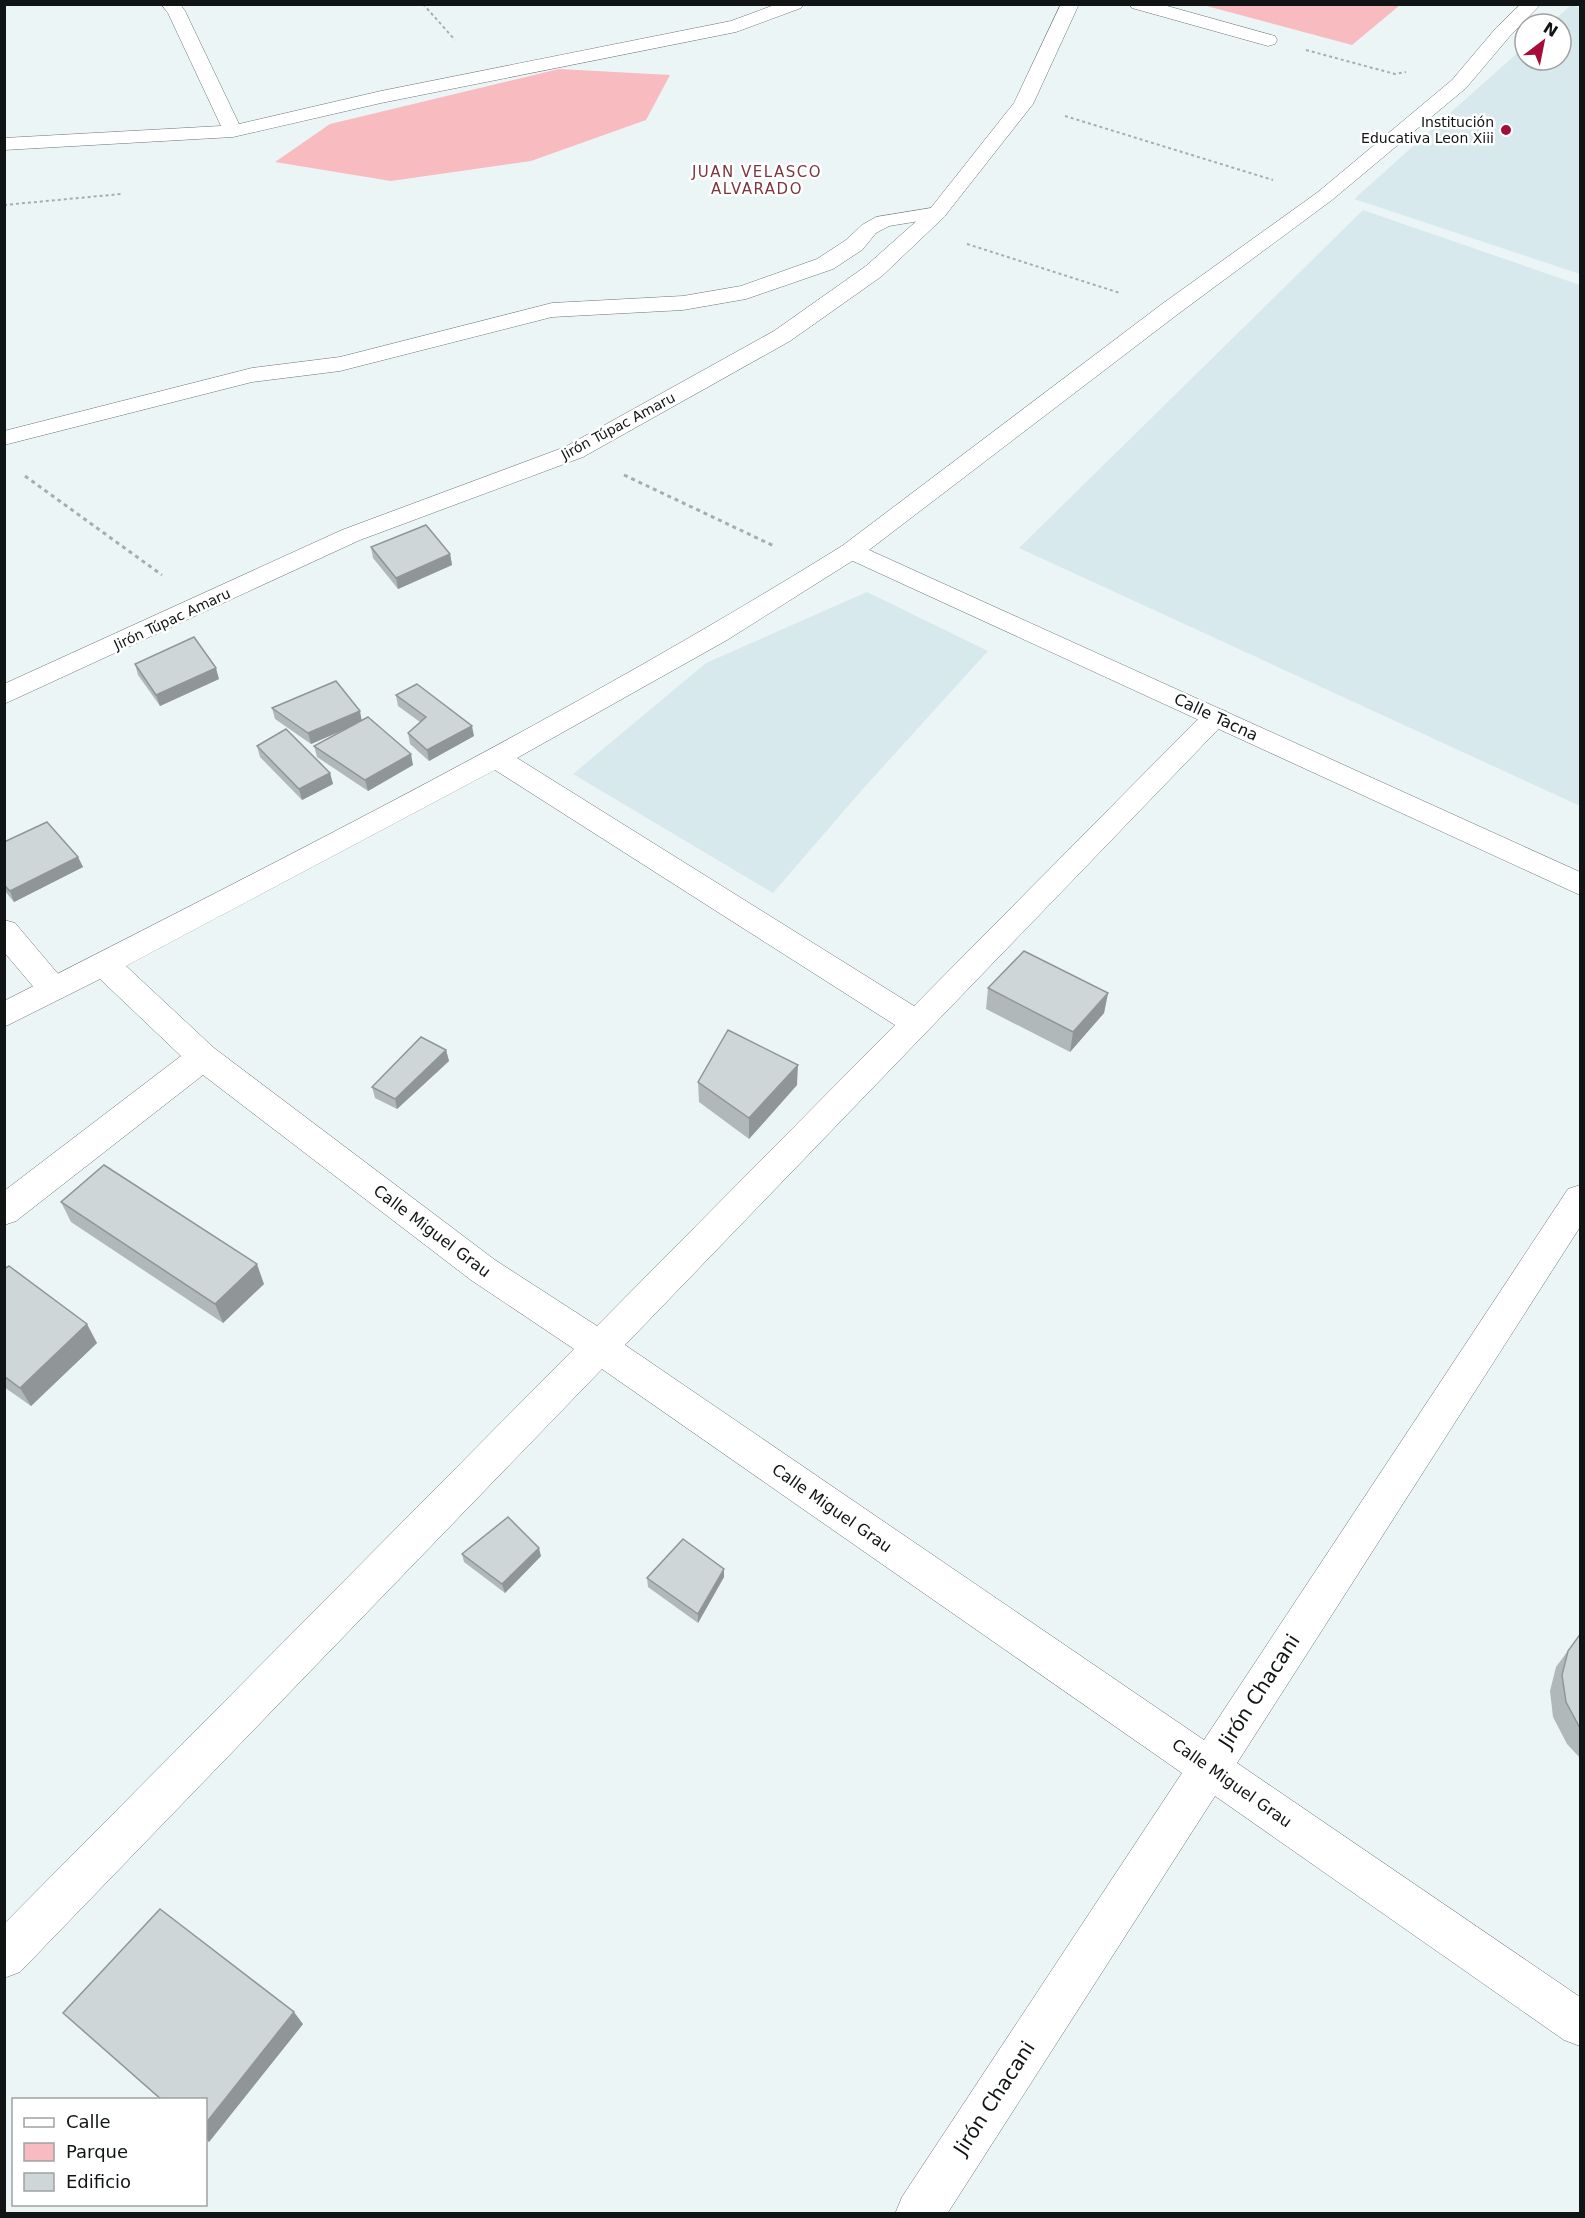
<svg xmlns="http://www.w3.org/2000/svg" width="1585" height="2218" viewBox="0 0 1585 2218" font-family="'DejaVu Sans',sans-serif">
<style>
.built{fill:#d7e9ec}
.green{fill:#f8bbbf}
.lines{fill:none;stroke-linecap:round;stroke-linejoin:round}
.lane-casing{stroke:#6c7475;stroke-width:1}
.street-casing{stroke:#6c7475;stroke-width:1}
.secondary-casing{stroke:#6c7475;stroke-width:1}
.path-far1{stroke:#a6adae;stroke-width:2;stroke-dasharray:3 3;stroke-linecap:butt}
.path{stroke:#a6adae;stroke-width:3;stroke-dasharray:4 4;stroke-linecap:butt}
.lane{fill:#fff;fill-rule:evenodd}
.street{fill:#fff;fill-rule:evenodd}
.secondary{fill:#fff;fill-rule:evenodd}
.wall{fill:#b1b8ba}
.shaded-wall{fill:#909697}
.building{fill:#ced6d8;stroke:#909697;stroke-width:1.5}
.poi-dot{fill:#a60c39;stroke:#fff;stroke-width:2}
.labels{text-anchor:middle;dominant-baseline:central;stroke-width:5;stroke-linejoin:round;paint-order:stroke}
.far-poi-label{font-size:14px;fill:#111414;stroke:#fff;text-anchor:end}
.far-street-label{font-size:14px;fill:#111414;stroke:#fff}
.far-neighbourhood-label{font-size:15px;letter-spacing:1.5px;fill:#7d353e;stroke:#fff}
.street-label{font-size:16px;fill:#111414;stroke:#fff}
.near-street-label{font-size:20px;fill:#111414;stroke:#fff}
</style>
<rect width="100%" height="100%" fill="#ecf5f6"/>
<path class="built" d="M1571 5 1580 8V274L1354 199 1525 46V60H1561V24H1550Z
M1363 210 1580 285V806L1019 548Z
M867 592 988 651 861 791 773 893 573 774 706 663Z"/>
<path class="green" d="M1203 5 1400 4V5L1352 45Z
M559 69 670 75 646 120 531 161 391 181 275 162 330 124Z"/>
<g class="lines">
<g class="lane-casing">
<path id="lane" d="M937 207 944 209 947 213 944 217 889 226 876 233 862 250 833 269 746 299 683 310 552 317 340 371 252 382 4 445V431L252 368 340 357 552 303 683 296 741 286 817 259 846 240 862 225 876 217Z
M4 920 15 923 64 981 69 989 64 997 53 1001 42 997 4 952Z"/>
</g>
<g class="street-casing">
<path id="street" d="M161 4H180L185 11 239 124 381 91 731 21 777 4H804L801 8 736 32 381 103 233 137 4 150V138L221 126 168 13Z
M1061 4H1079L1033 104 944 217 882 276 790 341 583 457 360 540 4 704V684L342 530 565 447 774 331 866 266 930 209 1014 103Z
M1129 4H1160L1275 36 1277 40 1275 44 1268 46 1132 8Z
M851 543 860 546 864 551 860 556 727 640 517 758 914 1006 1206 711 1216 708 1226 711 1230 717 625 1345 1204 1740 1568 1189 1580 1185V1227L1237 1763 1580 1997V2046L1564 2040 1215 1796 947 2214H895L902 2197 1182 1773 602 1369 20 1972 4 1978V1924L574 1349 471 1280 203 1075 16 1221 4 1225V1191L181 1056 100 979 4 1027V1001C288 856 572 714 842 546ZM495 770 895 1025 597 1326 495 1260 214 1048 126 966Z"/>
</g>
<g class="secondary-casing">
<path id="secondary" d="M1521 4H1541L1510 36 1466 88 1332 200 1178 314 869 550 1580 872V895L842 556 838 551 842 546 1162 304 1318 192 1452 80 1496 28Z"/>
</g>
<path class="path-far1" d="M423 4 455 40
M1306 50 1395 74 1406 72
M1065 116 1273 180
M4 205 121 194
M967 244 1120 293"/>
<path class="path" d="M624 475 774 546
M25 476 162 575"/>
<use href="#lane" class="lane"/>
<use href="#street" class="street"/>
<use href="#secondary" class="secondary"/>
</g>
<path class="wall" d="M371 547 450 554 452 565 398 589 373 558Z
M135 664 219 679 160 706 138 675Z
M396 695 474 736 429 761 410 744 408 733 420 722 398 706Z
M272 708 362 721 413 765 368 791 317 757 314 746 352 726 311 744 275 719Z
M257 746 330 773 333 784 302 800 260 757Z
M4 842 78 857 83 867 14 902 4 890Z
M988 988 1108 993 1104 1013 1070 1052 986 1009Z
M446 1050 449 1061 397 1109 375 1098 372 1087Z
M698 1082 797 1085 749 1139 699 1102Z
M61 1202 264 1284 223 1323 71 1222Z
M4 1269 97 1343 31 1406 4 1387Z
M462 1554 541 1556 505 1593 464 1562Z
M724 1577 698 1623 648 1587 647 1578Z
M1581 1633V1759L1567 1744 1553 1717 1550 1691 1556 1667Z
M63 2013 303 2024 209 2142 206 2139V2100H161Z"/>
<path class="shaded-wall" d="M450 554 452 565 398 589 396 578Z
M216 668 219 679 160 706 156 695Z
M360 711 362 722 311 744 308 733Z
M472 726 474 736 429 761 427 750Z
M411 754 413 765 368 791 365 780Z
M330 773 333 784 302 800 299 789Z
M78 857 83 867 14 902 10 891Z
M1108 993 1104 1013 1070 1052 1073 1032Z
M446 1050 449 1061 397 1109 395 1099Z
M798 1065 797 1085 749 1139V1118Z
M257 1264 264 1284 223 1323 215 1304Z
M87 1324 97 1343 31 1406 20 1388Z
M539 1548 541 1556 505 1593 502 1584Z
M724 1569V1577L698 1623V1614Z
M294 2012 303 2024 209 2142 206 2138V2123Z"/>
<path class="building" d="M426 525 450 554 396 578 371 547Z
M194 637 216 668 156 695 135 664Z
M336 681 360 711 308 733 272 708Z
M417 684 472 726 427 750 408 733 426 717 396 695Z
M368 717 411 754 365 780 314 746Z
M286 729 330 773 299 789 257 746Z
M47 822 78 857 10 891 4 885V842Z
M1024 951 1108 993 1073 1032 988 988Z
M728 1030 798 1065 749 1118 698 1082Z
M421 1037 446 1050 395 1099 372 1087Z
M104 1165 257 1264 215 1304 61 1202Z
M9 1266 87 1324 20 1388 4 1376V1269Z
M508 1517 539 1548 502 1584 462 1554Z
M683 1539 724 1569 698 1614 647 1578Z
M1581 1633V1730L1566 1702 1562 1675 1568 1651Z
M160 1909 294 2012 206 2123V2100H162L63 2013Z"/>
<circle class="poi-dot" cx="1506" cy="130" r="6"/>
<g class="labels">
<g class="far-poi-label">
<text x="1494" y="122">Institución<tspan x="1494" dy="16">Educativa Leon Xiii</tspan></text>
</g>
<g class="far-street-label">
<text transform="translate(618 426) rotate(-28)">Jirón Túpac Amaru</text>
<text transform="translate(172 619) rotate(-25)">Jirón Túpac Amaru</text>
</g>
<g class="far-neighbourhood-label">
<text x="757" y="172">JUAN VELASCO<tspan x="757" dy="17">ALVARADO</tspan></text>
</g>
<g class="street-label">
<text transform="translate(1216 717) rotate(25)">Calle Tacna</text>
<text transform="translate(432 1231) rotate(37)">Calle Miguel Grau</text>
<text transform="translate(832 1508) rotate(35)">Calle Miguel Grau</text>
<text transform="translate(1232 1783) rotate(35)">Calle Miguel Grau</text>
</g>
<g class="near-street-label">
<text transform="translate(1259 1691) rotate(-57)">Jirón Chacani</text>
<text transform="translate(994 2098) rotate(-57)">Jirón Chacani</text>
</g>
</g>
<rect width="1585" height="2218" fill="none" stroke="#111414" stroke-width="12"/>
<rect x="12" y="2098" width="195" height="108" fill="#ffffff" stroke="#a0a1a1" stroke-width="1.5"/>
<rect x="24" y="2118" width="30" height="9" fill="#ffffff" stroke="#a0a1a1" stroke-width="1.5"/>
<text x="66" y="2128" font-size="18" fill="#111414">Calle</text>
<rect x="24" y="2143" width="30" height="18" fill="#f8bbbf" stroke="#a0a1a1" stroke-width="1.5"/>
<text x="66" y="2158" font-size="18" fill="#111414">Parque</text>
<rect x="24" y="2173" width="30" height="18" fill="#ced6d8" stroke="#a0a1a1" stroke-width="1.5"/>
<text x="66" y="2188" font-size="18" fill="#111414">Edificio</text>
<g transform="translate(1543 42) rotate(32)"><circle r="28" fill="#ffffff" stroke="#a0a1a1" stroke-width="1.5"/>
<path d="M0-4.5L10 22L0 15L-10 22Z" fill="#a60c39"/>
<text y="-9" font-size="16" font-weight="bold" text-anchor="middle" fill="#111414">N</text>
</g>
</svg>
